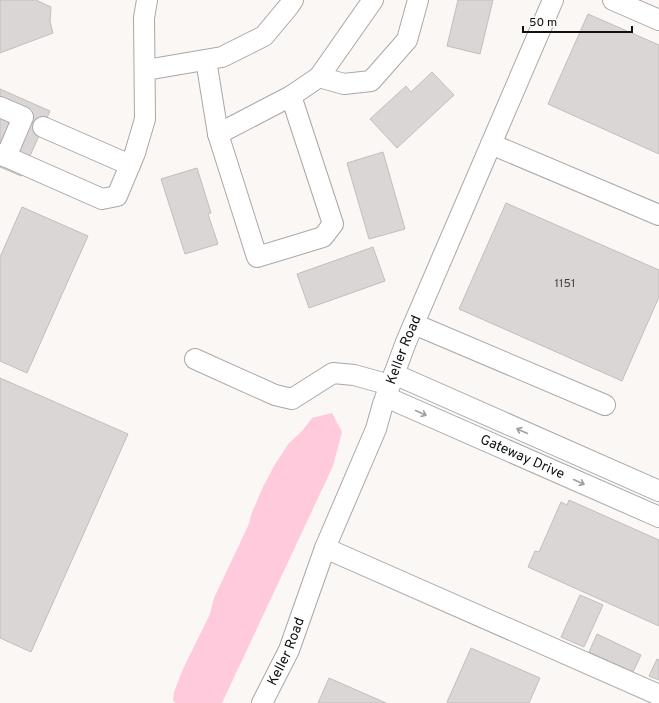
<svg xmlns="http://www.w3.org/2000/svg" width="659" height="703" viewBox="0 0 659 703" font-family="Overpass,sans-serif">
<style>
.water{fill:#ffcadb}
.building{fill:#dad6d5;stroke:#c2bebe}
.lines{fill:none;stroke-linecap:round;stroke-linejoin:round}
.minor-casing{stroke:#aba7a6;stroke-width:22}
.minor{stroke:#fff;stroke-width:20}
.oneway{stroke:#a0a0a0}
.labels{text-anchor:middle;dominant-baseline:central;stroke-width:3;stroke-linejoin:round;paint-order:stroke}
.number-label{font-size:12px;fill:#444242}
.street-label{font-size:14px;fill:#121111;stroke:#faf7f5}
</style>
<rect width="100%" height="100%" fill="#faf7f5"/>
<path class="water" d="M332 413 342 432 333 466 222 703H176L173 701 174 692 183 669 210 614 214 598 249 524 251 515 263 487 274 466 289 443 302 431 312 418Z"/>
<path class="building" d="M0 0H36L51 7 50 22 53 33 0 53Z
M458 0H493L480 54 447 46Z
M588 14 659 45V154L548 104Z
M432 72 454 95 397 148 370 119 406 86 411 92Z
M0 89 50 111 21 176 0 167Z
M383 152 405 229 369 239 347 163Z
M197 168 211 213 208 214 218 244 185 254 161 179Z
M506 203 659 270V297L622 381 459 309Z
M22 207 88 236 27 373 0 361V257Z
M373 247 385 281 309 308 297 274Z
M0 378 128 434 31 652 0 638Z
M569 500 659 540V626L528 567 535 551 539 552 561 502 567 505Z
M580 595 603 605 584 647 561 637Z
M597 634 641 655 633 672 589 652Z
M471 648 540 678 529 703H449L447 702Z
M657 659 659 660V680L649 676Z
M329 678 386 703H318Z"/>
<g class="lines">
<g class="minor-casing">
<g id="minor">
<path d="M613 0 659 20"/>
<path d="M206 60 218 134 257 257 323 237 333 224 291 96 319 77 344 84 371 81 407 40 418 0"/>
<path d="M146 70 222 57 264 36 289 6 293 0"/>
<path d="M319 77 373 0"/>
<path d="M0 107 23 117 6 157"/>
<path d="M43 127 130 165"/>
<path d="M218 134 291 96"/>
<path d="M491 144 659 215"/>
<path d="M0 154 102 199 117 196 135 153 145 119 144 18 147 0"/>
<path d="M414 324 605 405"/>
<path d="M195 359 275 395 292 399 333 373 354 375 390 385"/>
<path d="M394 374 659 491"/>
<path id="s1" d="M386 397 659 517"/>
<path d="M325 548 659 695"/>
<path id="s2" d="M262 703 289 650 325 548 376 429 383 404 406 342 553 0"/>
</g>
</g>
<use href="#minor" class="minor"/>
</g>
<defs><path id="oneway-shaft" d="M-6 0H5M1.5-3L5.5 0L1.5 3" fill="none" stroke-width="1.6" stroke-linecap="round" stroke-linejoin="round"/></defs>
<g class="oneway">
<use href="#oneway-shaft" transform="translate(421 413) rotate(24)"/>
<use href="#oneway-shaft" transform="translate(522 431) rotate(-156)"/>
<use href="#oneway-shaft" transform="translate(579 482) rotate(24)"/>
</g>
<g class="labels">
<g class="number-label">
<text x="565" y="284">1151</text>
</g>
<g class="street-label">
<text stroke="none"><textPath href="#s2" startOffset="381">Keller Road</textPath></text>
<text stroke="none"><textPath href="#s1" startOffset="149">Gateway Drive</textPath></text>
<text stroke="none"><textPath href="#s2" startOffset="57">Keller Road</textPath></text>
</g>
</g>
<path d="M523 26v6h109v-6" fill="none" stroke="#121111" stroke-width="2"/>
<text x="529" y="26" font-size="12" fill="#121111" stroke="#faf7f5" stroke-width="3" paint-order="stroke">50 m</text>
</svg>
